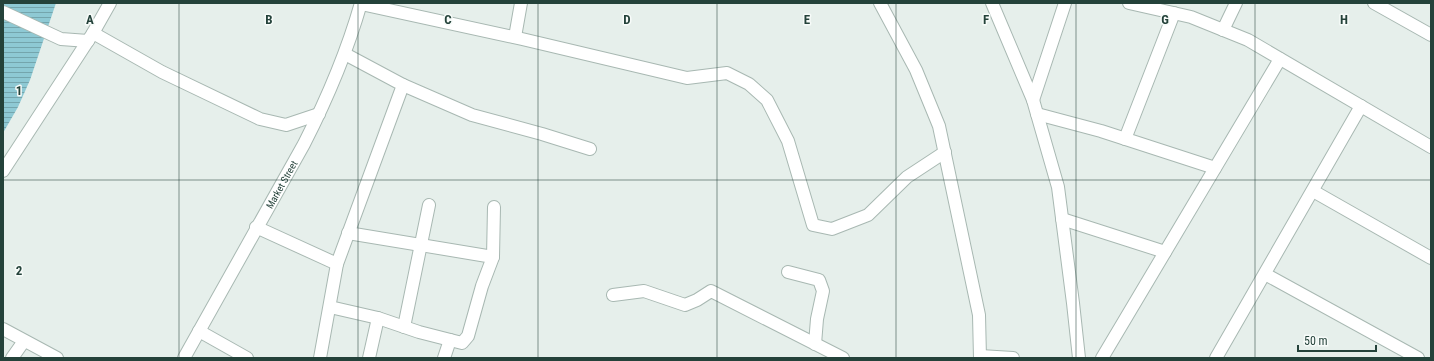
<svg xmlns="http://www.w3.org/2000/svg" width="1434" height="361" viewBox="0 0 1434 361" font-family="'Roboto Condensed',sans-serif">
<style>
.water{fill:url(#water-rules)}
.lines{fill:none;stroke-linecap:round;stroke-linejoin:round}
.minor-casing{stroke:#a8b8b2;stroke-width:14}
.minor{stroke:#fff;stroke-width:12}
.grid{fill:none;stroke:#24423a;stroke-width:1;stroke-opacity:0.55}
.labels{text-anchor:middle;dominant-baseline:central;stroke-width:3;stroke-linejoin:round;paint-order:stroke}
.street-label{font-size:10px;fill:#24423a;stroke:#f7fbf9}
.grid-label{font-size:13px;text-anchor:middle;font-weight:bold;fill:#24423a;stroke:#f7fbf9;stroke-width:3;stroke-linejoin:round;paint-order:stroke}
</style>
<defs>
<pattern id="water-rules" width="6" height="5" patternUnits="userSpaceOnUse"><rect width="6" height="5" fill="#8ec9d4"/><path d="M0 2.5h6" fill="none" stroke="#74a5ad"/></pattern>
</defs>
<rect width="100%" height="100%" fill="#e6efeb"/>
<path class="water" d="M3 3H56L30 80 18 107 3 133Z"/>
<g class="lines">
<g class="minor-casing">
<g id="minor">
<path d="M880 3 916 70 939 126 979 315 980 358"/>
<path d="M992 3 1033 100 1058 187 1073 303 1079 358"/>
<path d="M1129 3 1191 17 1248 40 1431 147"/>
<path d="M1374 3 1431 35"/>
<path d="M361 4 522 39 687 78 727 73 749 84 767 100 788 141 813 225 832 229 868 215 907 177 945 152"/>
<path d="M3 12 61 39 88 41"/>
<path d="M1223 30 1236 3"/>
<path d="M93 33 162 72 260 119 286 125 319 114"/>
<path d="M515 37 521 3"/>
<path d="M403 85 472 115 542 134 590 149"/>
<path d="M1033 100 1065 3"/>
<path d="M1037 114 1101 131 1215 168"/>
<path d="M1125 139 1174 13"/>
<path d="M3 171 93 33 110 3"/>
<path d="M1313 191 1431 258"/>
<path d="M1062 219 1165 252"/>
<path d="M256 227 337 264"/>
<path d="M348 233 493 257"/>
<path d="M788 272 819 280 823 291 817 319 815 344"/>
<path d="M1265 274 1418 358"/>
<path d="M613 295 644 291 685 305 697 300 711 291 843 358"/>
<path d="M330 307 378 318 419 332 462 343 468 336 482 286 493 257 494 207"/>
<path d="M404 327 429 205"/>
<path d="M3 329 57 358"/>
<path d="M199 331 247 358"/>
<path d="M980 356 1013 358"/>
<path d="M12 358 24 341"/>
<path id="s1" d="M184 358 304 144C327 99 347 52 361 3"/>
<path d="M320 358 337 264 403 85 345 54"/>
<path d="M369 358 378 318"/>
<path d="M444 358 450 340"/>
<path d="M1102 358 1280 59"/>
<path d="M1216 358 1361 106"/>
</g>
</g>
<use href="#minor" class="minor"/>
</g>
<path class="grid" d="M179 3V358M358 3V358M538 3V358M717 3V358M896 3V358M1076 3V358M1255 3V358M3 180H1431"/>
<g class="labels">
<g class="street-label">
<text stroke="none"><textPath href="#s1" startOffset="199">Market Street</textPath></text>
</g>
</g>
<g class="grid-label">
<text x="90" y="24">A</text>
<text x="269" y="24">B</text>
<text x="448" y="24">C</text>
<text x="627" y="24">D</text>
<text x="807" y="24">E</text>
<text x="986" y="24">F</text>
<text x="1165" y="24">G</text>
<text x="1344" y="24">H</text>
<text x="19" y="95">1</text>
<text x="19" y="275">2</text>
</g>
<rect width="1434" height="361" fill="none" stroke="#24423a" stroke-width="8"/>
<path d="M1298 345v6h78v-6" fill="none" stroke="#24423a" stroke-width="2"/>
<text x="1304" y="345" font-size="12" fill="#24423a" stroke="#f7fbf9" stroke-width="3" paint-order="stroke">50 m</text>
</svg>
